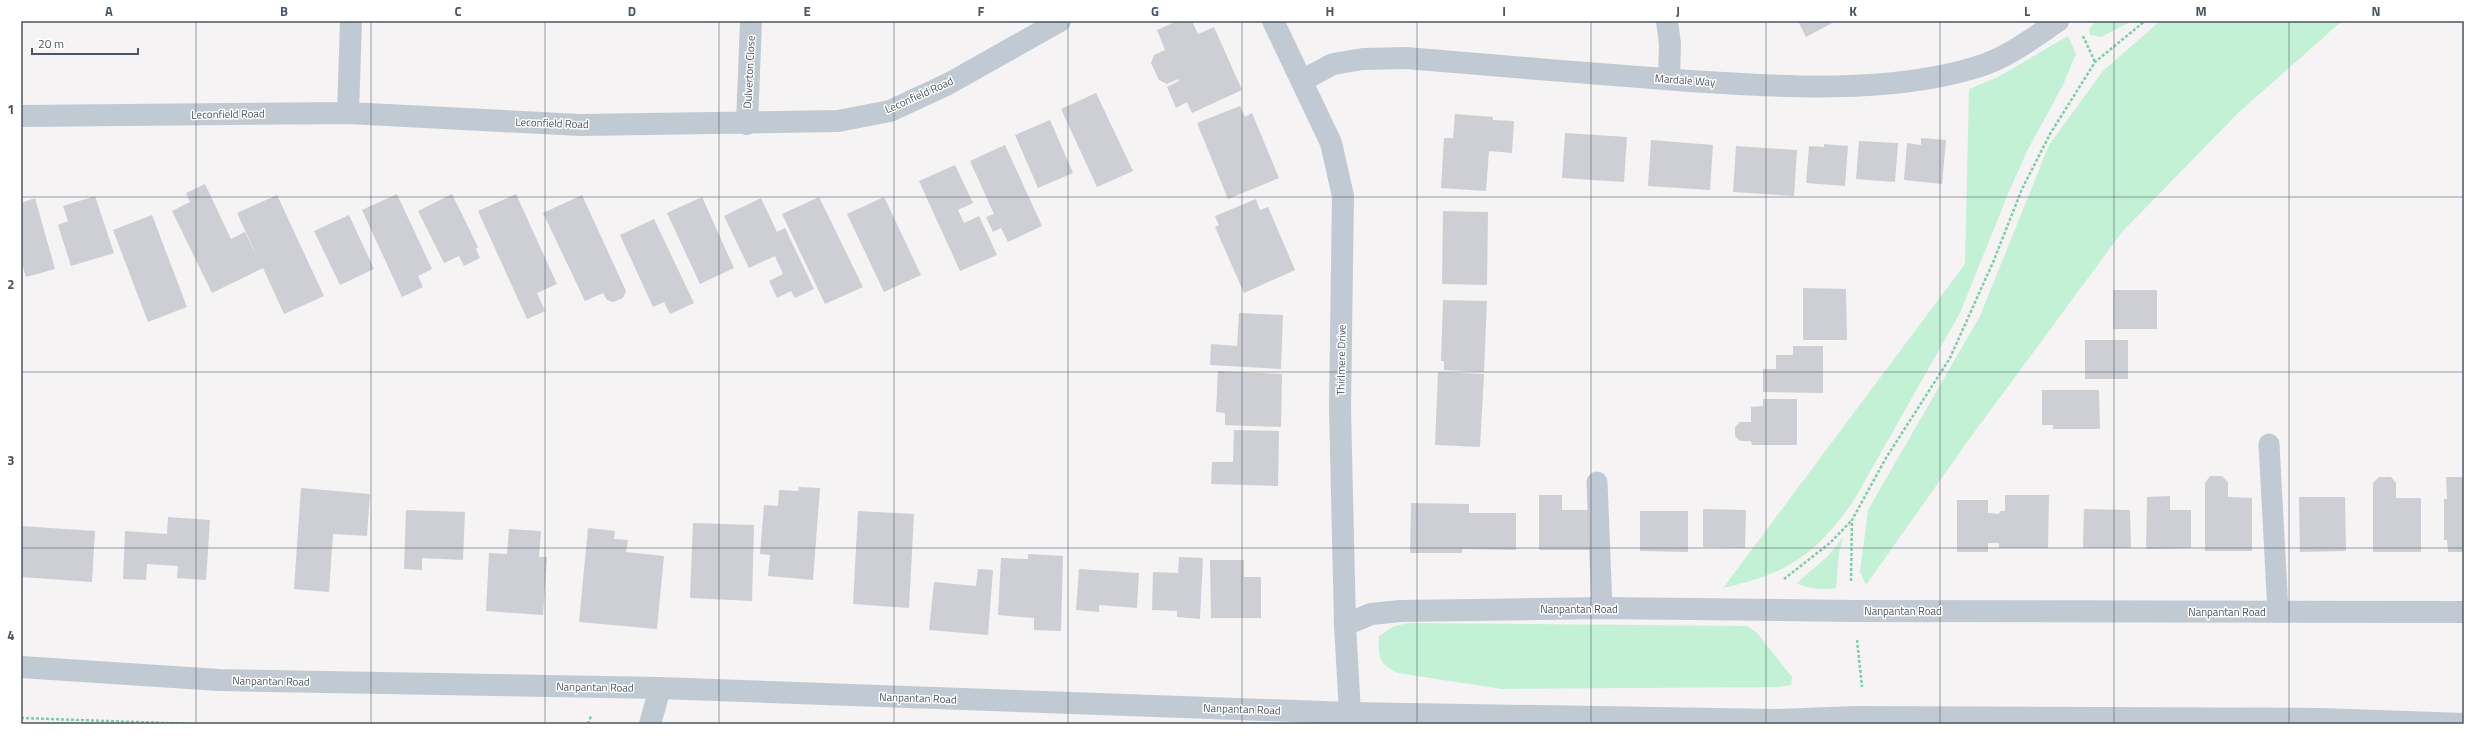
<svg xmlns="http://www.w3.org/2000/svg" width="2485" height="745" viewBox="0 0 2485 745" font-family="'Titillium Web',sans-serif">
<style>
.green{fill:#c3f1d5}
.building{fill:#cdcfd5}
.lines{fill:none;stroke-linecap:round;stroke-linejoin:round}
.path{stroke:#7ad0a6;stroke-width:2.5;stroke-dasharray:3 2;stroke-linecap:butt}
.service{stroke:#c1cad2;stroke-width:21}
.minor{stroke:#c1cad2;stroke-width:22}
.tertiary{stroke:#c1cad2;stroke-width:22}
.grid{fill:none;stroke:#4a5661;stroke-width:1;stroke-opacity:0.55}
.labels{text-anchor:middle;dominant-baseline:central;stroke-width:3;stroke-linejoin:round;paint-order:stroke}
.street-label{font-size:11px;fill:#4a5661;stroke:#fff}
.neatline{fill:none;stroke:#4a5661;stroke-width:1.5}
.grid-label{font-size:13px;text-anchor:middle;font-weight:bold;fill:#4a5661}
</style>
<rect width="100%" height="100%" fill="#f5f3f3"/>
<path class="green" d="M2098 21H2132L2101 37 2090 35C2087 28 2092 25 2098 21Z
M2160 21H2342L2238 113 2122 232 1970 438 1866 585 1860 572 1868 510 1980 316 2049 145 2103 71Z
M2068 36 2076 54 2062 87 2027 151 2008 194 1960 313 1854 500C1816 555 1787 574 1723 588L1965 264 1969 89 1998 77Z
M1843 537 1839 552 1836 588C1824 590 1807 589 1797 583L1829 555Z
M1409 623 1747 626 1757 633 1792 677 1791 685 1778 687 1502 689 1398 673C1378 664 1378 656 1379 636L1394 626Z"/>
<path class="building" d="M1177 21H1192L1198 34 1214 27 1242 90 1192 113 1187 102 1176 108 1167 87 1179 81 1178 79 1167 84 1159 80 1151 63 1154 55 1165 50 1157 30Z
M1798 21H1836L1806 37Z
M1096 93 1133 171 1097 187 1061 109Z
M1240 106 1245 117 1252 113 1279 178 1228 199 1197 123Z
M1455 114 1493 117V120L1514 121 1512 153 1489 151 1486 191 1441 188 1444 138H1453Z
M1050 120 1073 173 1038 188 1015 135Z
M1565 133 1627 137 1624 182 1562 178Z
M1921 138 1946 140 1942 184 1904 180 1907 143 1921 145Z
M1651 140 1713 145 1710 190 1648 186Z
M1859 141 1898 143 1895 182 1856 179Z
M1824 144 1848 146 1845 186 1806 183 1809 146 1824 147Z
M1005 145 1042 226 1008 242 1001 228 993 232 986 217 994 214 970 161Z
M1736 146 1797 150 1794 196 1733 192Z
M955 165 973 203 958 210 964 223 979 216 997 255 960 271 919 181Z
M205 184 231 239 245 232 260 263 237 213 277 195 324 296 284 314 263 268 212 293 172 211 190 202 186 193Z
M397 194 432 269 418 276 423 287 402 297 362 210Z
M452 194 478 247 476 249 480 258 464 266 459 256 444 263 418 211Z
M516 194 557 284 537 293 545 311 527 319 478 211Z
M582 195 626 291 623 298 613 302 607 300 603 293 585 301 543 213Z
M95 196 114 253 71 266 58 225 68 221 63 206Z
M702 197 734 268 700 284 667 213Z
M819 197 863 287 825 304 782 214Z
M884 197 921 275 884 292 847 214Z
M35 198 55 269 26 277 21 261V203Z
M761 198 777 232 785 228 814 289 795 298 791 291 777 298 769 281 783 274 775 256 749 268 724 216Z
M1256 199 1260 210 1268 207 1295 270 1244 293 1215 227 1219 225 1215 216Z
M1443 211 1488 212 1487 285 1442 284Z
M152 215 187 307 148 322 113 230Z
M349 215 374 269 340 285 314 231Z
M654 219 694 303 670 314 664 302 653 307 620 235Z
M1803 288 1846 289 1847 340H1803Z
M2113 290H2157V329H2113Z
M1443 300 1487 301 1484 372 1444 370V361H1441Z
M1239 313 1283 315 1281 369 1210 365 1211 344 1237 346Z
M2085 340H2128V379H2085Z
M1793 346H1823V393L1763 392V369H1776V355H1793Z
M1218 371 1282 374 1281 427 1225 425V413L1216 412Z
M1438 372 1484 374 1480 447 1435 445Z
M2042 390H2099L2100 429H2053V425H2042Z
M1763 399H1797V445H1752L1751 441H1740L1735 436V427L1740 422H1751V407L1763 406Z
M1234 430 1279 431 1278 486 1211 484 1212 462H1233Z
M2210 476H2222L2228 482V497L2252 498V551H2205V483Z
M2379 477H2391L2396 483V498H2421V552H2373V483Z
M2446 477H2464V552H2448L2447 540H2444V499H2447Z
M799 487 820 488 813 580 768 576 770 555 760 554 764 505 778 506 779 490 798 491Z
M301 488 370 494 367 536 333 534 329 592 294 589Z
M1539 495H1562V510H1601V550H1539Z
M2005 495H2049L2048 548H1999V543H1988V552H1957V500H1988V513L1999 514 2000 511H2005Z
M2170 496V510H2191V548L2146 549 2147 497Z
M2299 497H2345L2346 551 2300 552Z
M1411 503 1469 504V513H1516V550L1462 549V553H1410Z
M1703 509 1746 510 1745 548 1703 547Z
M2084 509 2130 510 2131 548H2083Z
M406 510 465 512 463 560 422 558V570L404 569Z
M858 511 914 514 909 608 853 604Z
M1640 511H1688V552L1640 551Z
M168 517 210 520 206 580 177 578 178 566 147 564 146 580 123 579 125 531 167 534Z
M693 523 754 525 752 601 690 598Z
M21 526 95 531 92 582 21 577Z
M588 528 615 531 614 539 628 540 626 552 664 556 657 629 579 622Z
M509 529 541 531 539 557H547L543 615 486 611 489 553 507 554Z
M1028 554 1063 556 1061 631 1034 630V618L998 615 1001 558 1028 559Z
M1179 557 1203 558 1200 619 1177 617V611L1152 610 1153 572 1178 573Z
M1210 560H1244V577H1261V618H1211Z
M978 569 993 570 988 635 929 630 934 582 976 586Z
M1079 569 1139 573 1137 608 1099 605V612L1076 610Z"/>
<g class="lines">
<path class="path" d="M2083 36 2095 62
M1784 579 1830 543 1852 520
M1851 581 1852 520 1886 458 1950 358 1994 260 2022 189 2050 134 2095 62 2145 21
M1857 640 1862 687
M21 718 194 724
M588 724 591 716"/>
<path class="service" d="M2269 444 2278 612
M1597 482 1602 608"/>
<path class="minor" d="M1273 21 1331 143 1343 196 1340 408 1345 625 1350 713
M1667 21 1670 44 1669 79
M1303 80 1333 64 1363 59 1406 58C1501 66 1595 74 1690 81 1780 87 1890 94 1977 67 2007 58 2033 38 2058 21
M348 113 351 21
M21 116 348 113 580 125 838 121 890 111 948 84 1060 21
M747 124 751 21
M1345 625 1371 614 1400 611 1602 608 1854 611 2464 612
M650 724 660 688"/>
<path class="tertiary" d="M21 667 219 680 660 688 1350 713 1775 720 1856 717 2321 719 2464 724"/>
</g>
<path class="grid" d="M196 21V724M371 21V724M545 21V724M719 21V724M894 21V724M1068 21V724M1242 21V724M1417 21V724M1591 21V724M1766 21V724M1940 21V724M2114 21V724M2289 21V724M21 197H2464M21 372H2464M21 548H2464"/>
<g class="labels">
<g class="street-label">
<text transform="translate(749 72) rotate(-87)">Dulverton Close</text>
<text transform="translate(1685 80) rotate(4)">Mardale Way</text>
<text transform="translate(919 95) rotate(-24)">Leconfield Road</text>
<text transform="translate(228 114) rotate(-1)">Leconfield Road</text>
<text transform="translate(552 123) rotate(2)">Leconfield Road</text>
<text transform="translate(1341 360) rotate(-89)">Thirlmere Drive</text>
<text x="1579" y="609">Nanpantan Road</text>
<text x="1903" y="611">Nanpantan Road</text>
<text x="2227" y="612">Nanpantan Road</text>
<text transform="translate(271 681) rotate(1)">Nanpantan Road</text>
<text transform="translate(595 687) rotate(1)">Nanpantan Road</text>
<text transform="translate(918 698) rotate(2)">Nanpantan Road</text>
<text transform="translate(1242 709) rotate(2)">Nanpantan Road</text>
</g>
</g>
<rect width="2485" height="745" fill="none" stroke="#ffffff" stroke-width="44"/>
<path d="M32 48v6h106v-6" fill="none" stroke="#4a5661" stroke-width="2"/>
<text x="38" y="48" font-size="12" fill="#4a5661" stroke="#ffffff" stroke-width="3" paint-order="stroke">20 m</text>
<rect x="22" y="22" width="2441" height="701" class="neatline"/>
<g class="grid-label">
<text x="109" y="16">A</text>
<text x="284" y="16">B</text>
<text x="458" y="16">C</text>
<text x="632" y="16">D</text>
<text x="807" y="16">E</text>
<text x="981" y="16">F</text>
<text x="1155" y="16">G</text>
<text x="1330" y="16">H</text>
<text x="1504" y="16">I</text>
<text x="1678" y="16">J</text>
<text x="1853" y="16">K</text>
<text x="2027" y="16">L</text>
<text x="2201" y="16">M</text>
<text x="2376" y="16">N</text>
<text x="11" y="114">1</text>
<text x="11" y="289">2</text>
<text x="11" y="465">3</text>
<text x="11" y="640">4</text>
</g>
</svg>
